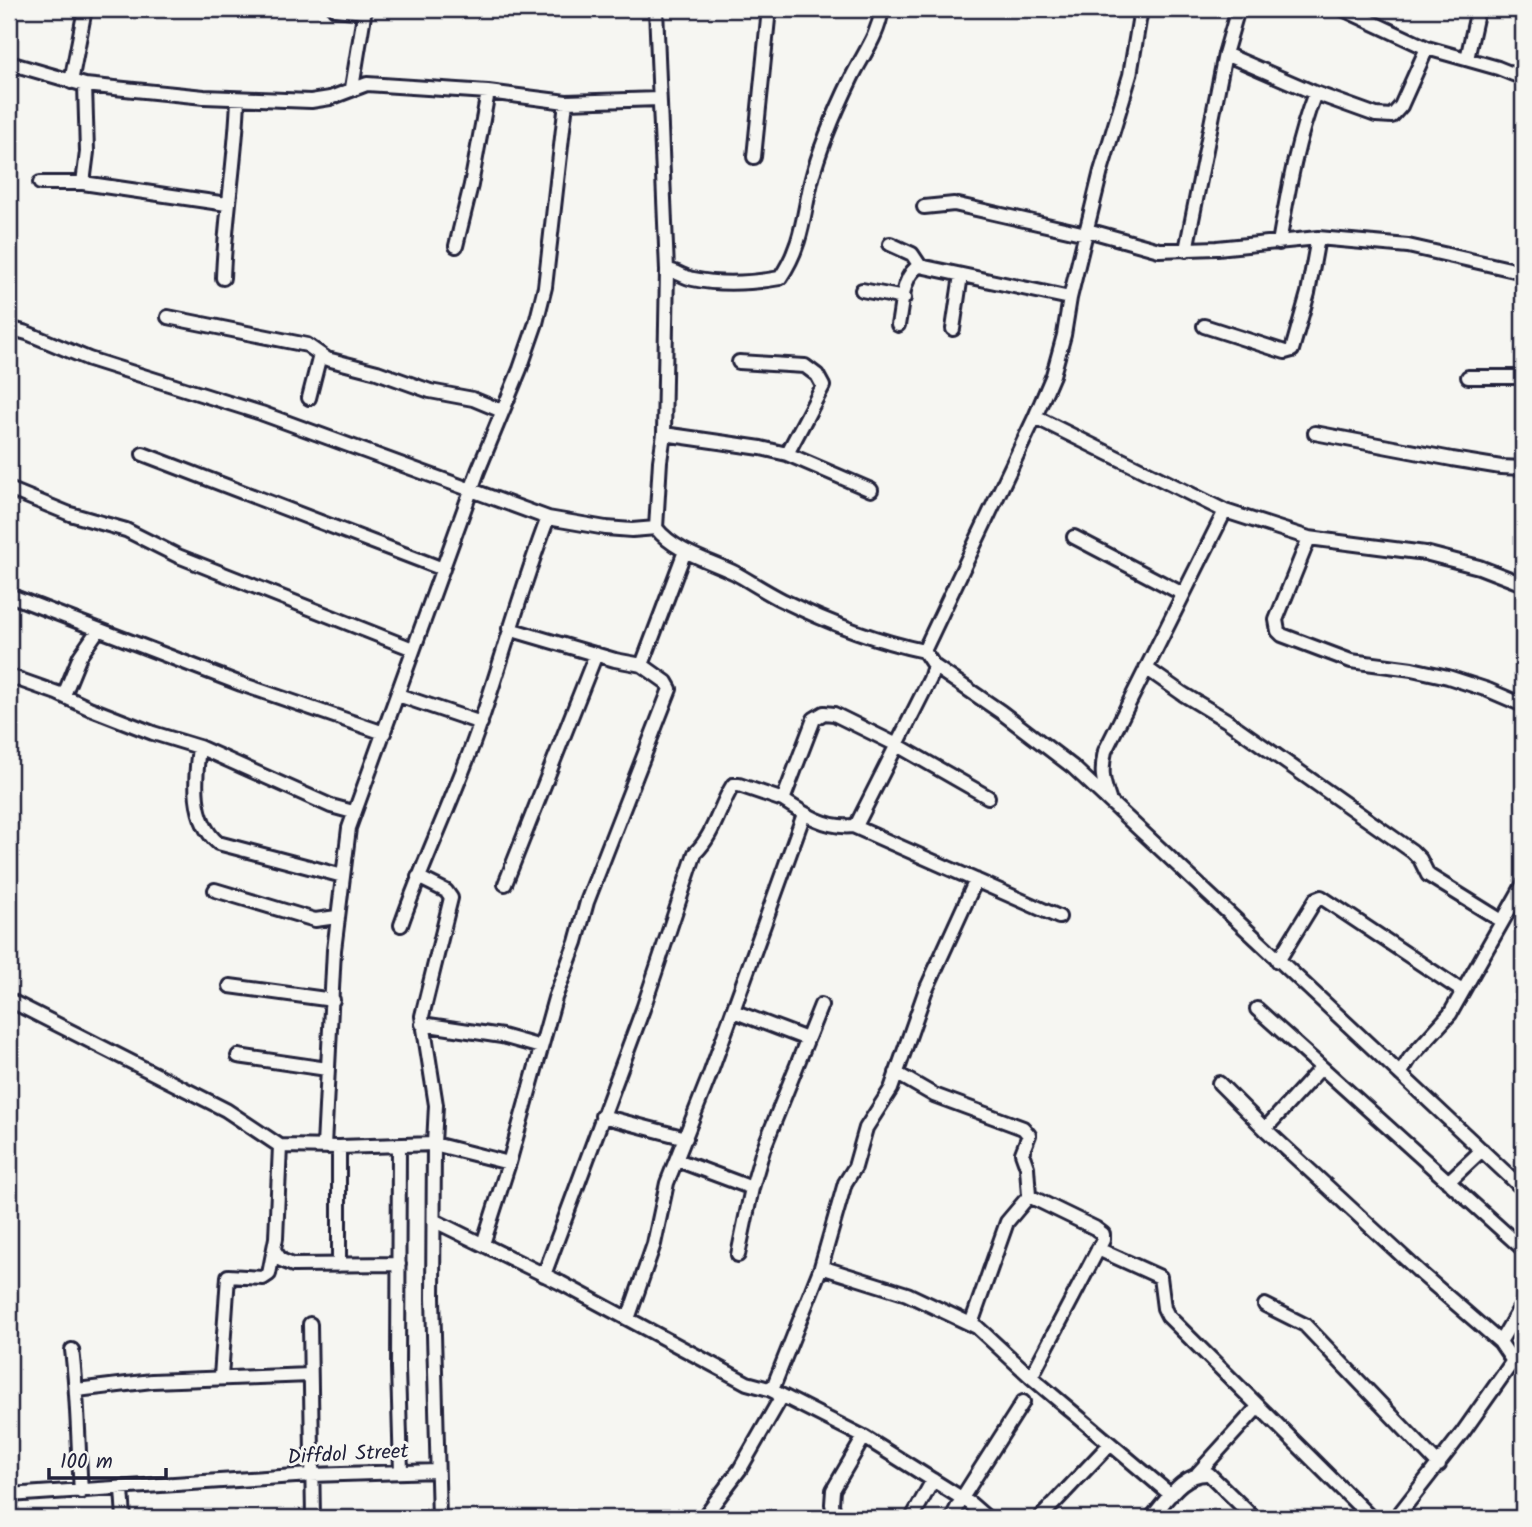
<svg xmlns="http://www.w3.org/2000/svg" width="1532" height="1527" viewBox="0 0 1532 1527" font-family="Kalam,sans-serif">
<style>
.lines{fill:none;stroke-linecap:round;stroke-linejoin:round}
.minor-casing{stroke:#22223b;stroke-width:18}
.minor{stroke:#f6f6f2;stroke-width:12}
.labels{text-anchor:middle;dominant-baseline:central;stroke-width:6;stroke-linejoin:round;paint-order:stroke}
.street-label{font-size:21px;fill:#22223b;stroke:#f6f6f2}
</style>
<rect width="100%" height="100%" fill="#f6f6f2"/>
<filter id="ink" filterUnits="userSpaceOnUse"><feTurbulence type="fractalNoise" baseFrequency=".0143" numOctaves="2"/><feDisplacementMap in="SourceGraphic" scale="14" xChannelSelector="R" yChannelSelector="G"/><feConvolveMatrix kernelMatrix="1 2 1 2 8 2 1 2 1" color-interpolation-filters="sRGB"/></filter>
<g filter="url(#ink)">
<g class="lines">
<g class="minor-casing">
<path id="minor" d="M335 9 365 12
M656 9 667 270 664 434
M1141 9 1130 75 1101 171 1070 298 1064 335 1053 375 1035 417 1225 511 1309 538 1425 553 1479 567 1523 584
M1343 9 1427 48 1498 68 1523 78
M1225 54 1315 93
M1467 59 1478 9
M9 63 85 85 204 97 311 101 330 98 367 84 488 92 566 102 659 99
M71 82 85 9
M352 88 365 9
M754 157 769 9
M40 183H83L227 204
M83 183 87 152 85 85
M924 207 954 204 1086 234
M1087 230 1159 250 1217 248 1318 238 1408 246 1523 272
M1279 243C1288 192 1296 142 1315 93L1376 115 1392 116 1401 106 1427 48
M890 244 912 254 920 266
M456 246 471 185 488 92
M1186 250 1225 54 1238 9
M667 270C677 271 683 277 693 279 721 285 752 283 780 278 802 246 803 217 811 182 820 146 836 110 852 77 864 53 878 36 882 9
M223 278C225 218 236 159 238 99
M862 290 904 298
M168 317 307 345 327 359 377 372 430 391 473 399 502 411
M898 325C902 307 902 273 920 266L1070 298
M1204 326 1285 352 1292 350 1308 293 1318 238
M9 328 27 333 89 359 261 413 548 518 606 528 632 530 656 528
M953 329 961 275
M739 362 805 366 817 375 823 386 787 454
M1468 377H1523
M309 398 320 355
M1315 433 1452 459 1501 467 1523 468
M143 454 443 569
M9 489 70 514 126 530 178 556 413 649
M871 490 787 454 761 448 664 434 660 461 656 528C675 552 708 560 735 573 751 582 766 592 782 600 827 622 876 641 924 651
M1074 537 1183 594
M1309 538 1276 620 1278 631 1282 635 1351 661 1412 669 1448 677 1488 690 1523 705
M9 595 241 684 384 733
M642 665 685 551
M934 666 1001 712 1073 767 1523 1189
M1146 668 1183 694 1226 720 1412 851 1420 859 1428 875 1502 921
M9 676 57 693 89 708 153 733 199 747 331 806 353 812
M64 695 80 656 98 630
M398 695 481 723
M199 747C195 779 191 820 218 843L343 876
M988 797 897 745 834 714 824 713 814 719 783 800C804 814 827 829 853 826L1059 917
M1109 799C1102 779 1101 772 1105 751L1225 511
M853 826 858 822 930 679 934 666 924 651 1035 417
M418 877 446 891 451 898 422 1016 436 1105 434 1144 433 1298 439 1518
M505 884 596 654
M215 890 315 920 337 917
M401 925C425 856 458 790 481 721 504 654 522 585 548 518
M1278 961 1316 899 1321 897 1462 991
M230 986 333 1000
M9 1000 226 1110 280 1146 339 1147 434 1144 509 1163
M1257 1009 1523 1249
M733 1011 807 1039
M422 1024 502 1036 541 1047
M238 1056 327 1069
M896 1073 934 1095 1023 1128 1029 1135 1022 1153 1027 1167 1029 1196 1095 1228 1103 1234V1240L1031 1377
M1400 1074 1410 1058 1450 1014 1523 885
M1219 1083 1265 1129 1424 1276 1500 1342 1513 1361 1523 1369
M602 1116 686 1138
M1265 1129 1320 1069
M324 1146 334 950 349 828 478 471 520 369 536 323 545 287 566 102
M399 1146 398 1368 401 1472
M339 1147V1265
M677 1160 752 1188
M1448 1182 1482 1150
M435 1221 561 1283 747 1383 769 1389 774 1385 821 1267 845 1183 855 1167 866 1128 891 1089 925 992 976 880
M483 1244 509 1163 555 998 576 942 587 902 670 689 666 682 642 665 615 660 509 629
M1098 1249 1160 1277 1164 1308 1168 1316 1371 1518
M274 1250 281 1260 293 1265 399 1264
M738 1255 752 1188 763 1150 821 1005
M821 1267 907 1294 977 1327 1031 1377 1171 1495
M544 1275 643 1009 695 853C714 835 719 807 733 785H739L783 800
M1265 1305 1305 1325 1439 1465
M628 1319 654 1244 667 1183 709 1077 804 814
M310 1324 313 1518
M971 1324 1007 1222 1029 1196
M1500 1342 1523 1303
M72 1350C78 1397 78 1444 81 1492
M221 1377 228 1276 263 1278 269 1274 276 1238 280 1146
M769 1389 864 1437 971 1504 987 1518
M77 1390 152 1381 310 1375
M1198 1473 1258 1407
M122 1489 124 1518
M9 1495 311 1475 437 1471
M703 1518 740 1469 782 1396
M835 1518 832 1504 833 1490 864 1437
M912 1518 933 1480
M952 1518 962 1498 1023 1402
M1040 1518 1110 1444
M1151 1518C1167 1500 1183 1472 1209 1474L1254 1518
M1396 1518 1463 1432 1513 1361"/>
</g>
<use href="#minor" class="minor"/>
</g>
</g>
<g class="labels">
<g class="street-label">
<text transform="translate(348 1455) rotate(-3)">Diffdol Street</text>
</g>
</g>
<rect width="1532" height="1527" fill="none" stroke="#f6f6f2" stroke-width="35"/>
<rect x="18" y="18" width="1497" height="1492" fill="none" stroke="#22223b" stroke-width="2.5" filter="url(#ink)"/>
<path d="M49 1468v10h117v-10" fill="none" stroke="#22223b" stroke-width="3.5"/>
<text x="60" y="1468" font-size="21" fill="#22223b" stroke="#f6f6f2" stroke-width="5" paint-order="stroke">100 m</text>
</svg>
